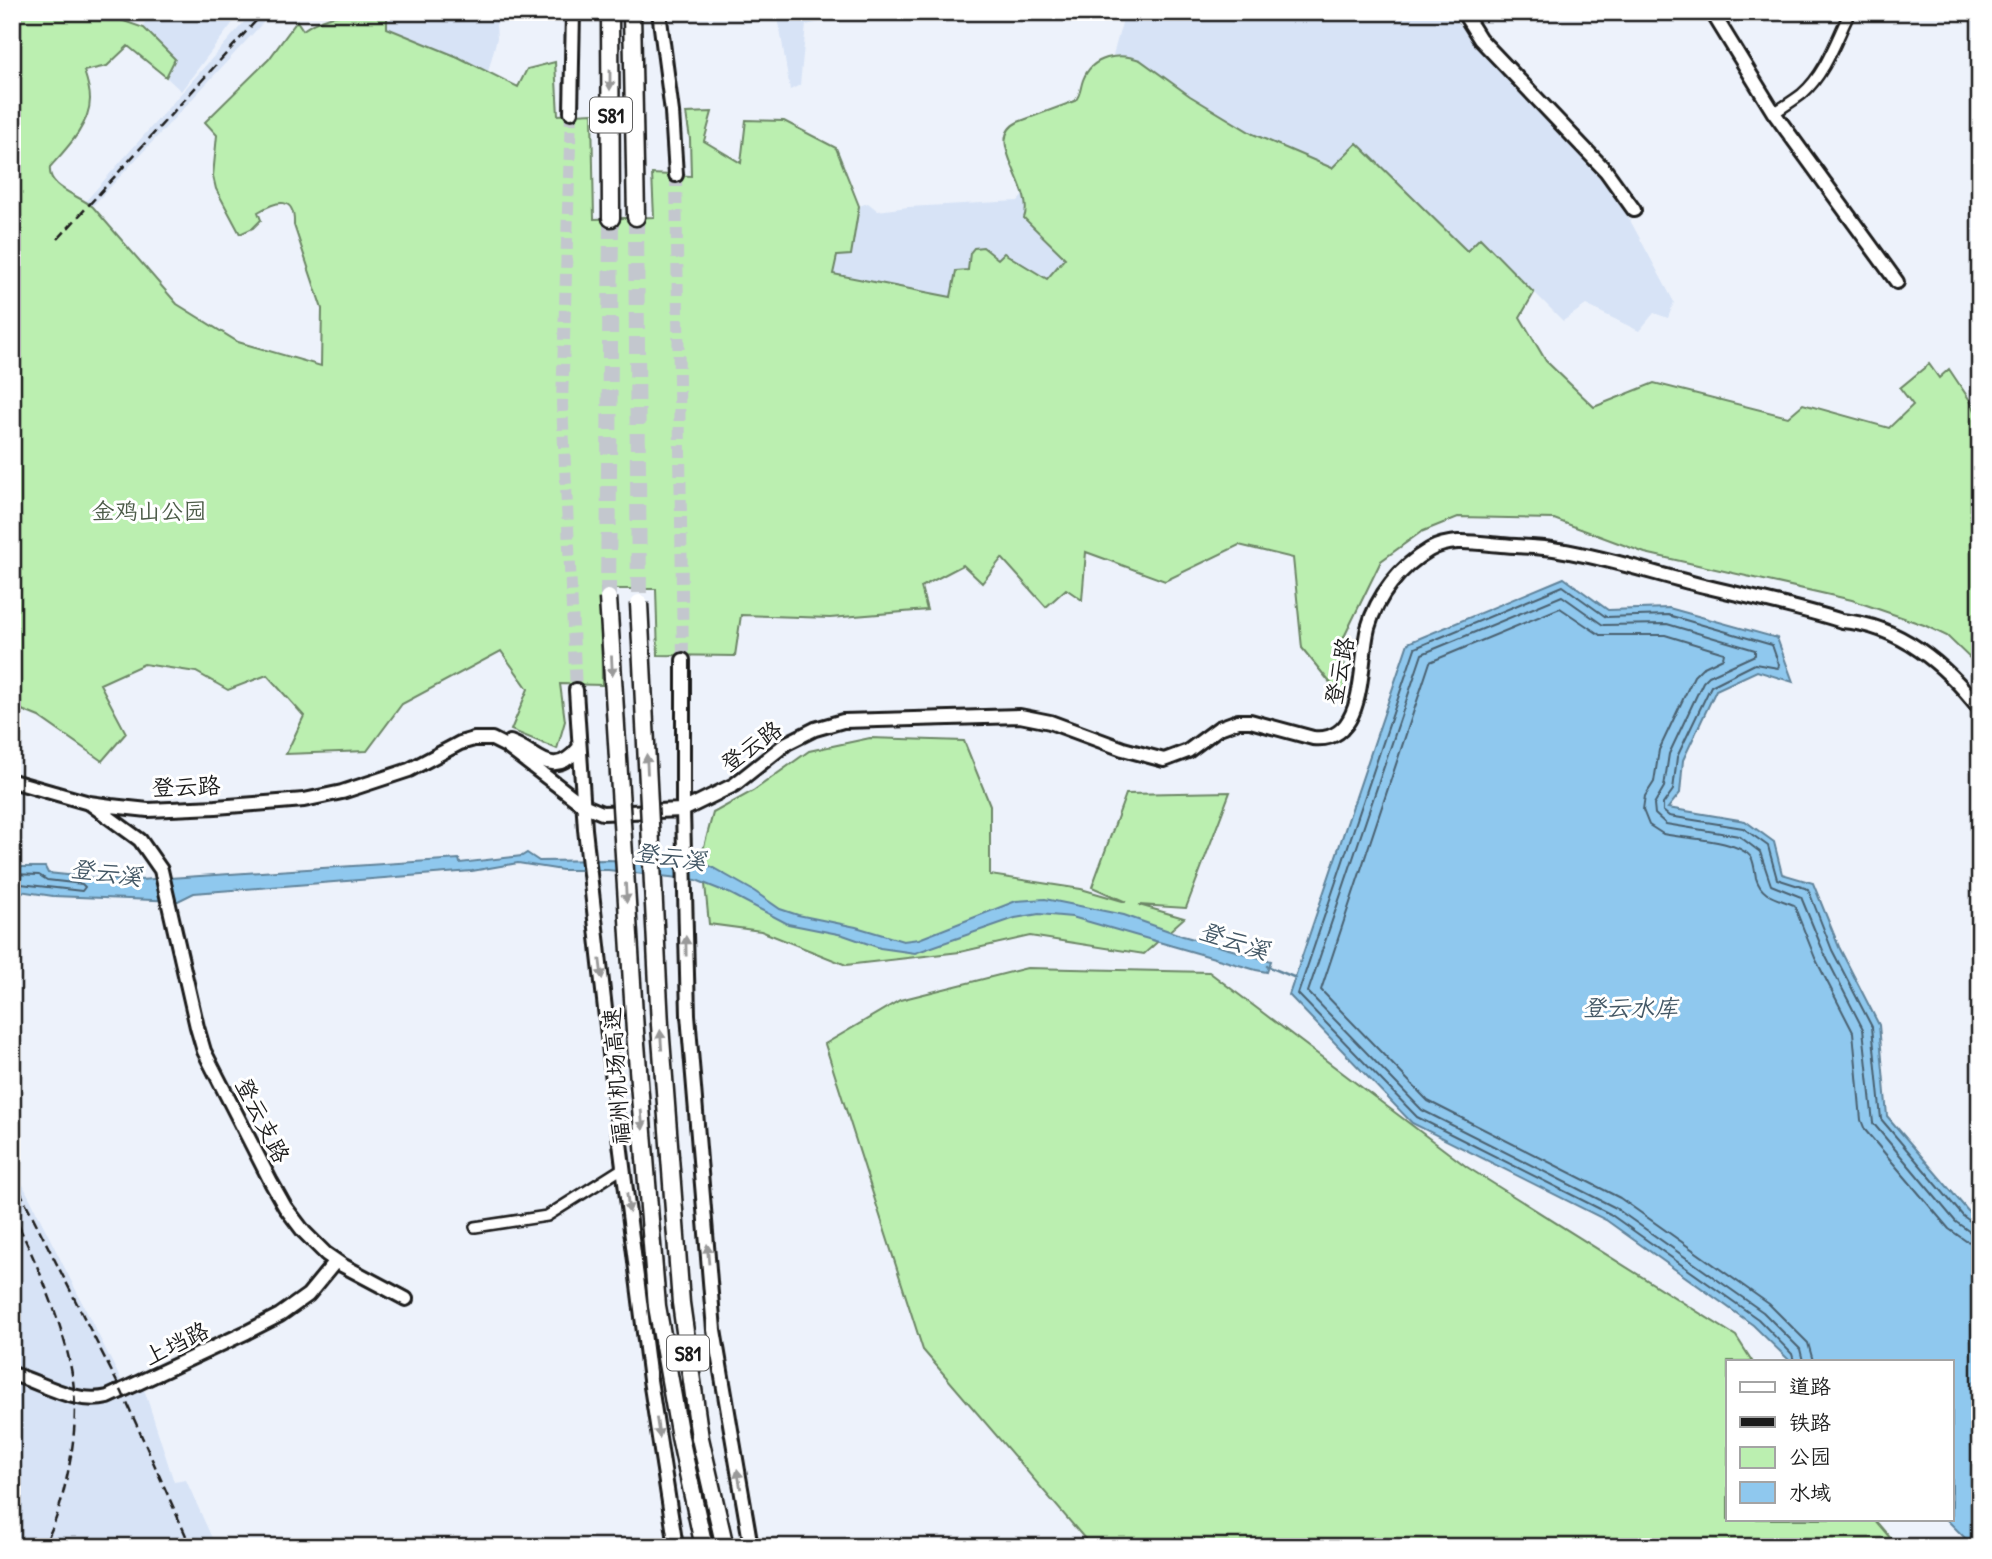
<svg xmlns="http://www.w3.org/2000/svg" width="1992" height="1559" viewBox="0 0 1992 1559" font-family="'Patrick Hand','LXGW WenKai TC',sans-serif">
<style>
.built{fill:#d7e3f6}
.green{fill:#bbefb0;stroke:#6c8666;stroke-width:2}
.water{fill:#8fc8ee;stroke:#61839a;stroke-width:2}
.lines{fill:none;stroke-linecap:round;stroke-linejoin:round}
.shore{stroke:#4a6170;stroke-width:2}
.stream{stroke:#61839a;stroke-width:2.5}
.secondary-tunnel{stroke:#c3c7ce;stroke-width:12;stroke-dasharray:12 6;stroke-linecap:butt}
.highway-tunnel{stroke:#c3c7ce;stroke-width:16;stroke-dasharray:16 8;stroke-linecap:butt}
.street-casing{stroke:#1c1c1c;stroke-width:14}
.secondary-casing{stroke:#1c1c1c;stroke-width:18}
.highway-casing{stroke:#1c1c1c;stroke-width:21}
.street{stroke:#fff;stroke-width:9}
.secondary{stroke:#fff;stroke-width:12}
.highway{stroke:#fff;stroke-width:16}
.rail{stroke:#1c1c1c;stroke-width:2.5;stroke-dasharray:10 5;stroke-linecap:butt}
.highway-bridge-casing{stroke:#1c1c1c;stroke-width:21;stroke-linecap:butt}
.highway-bridge{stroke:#fff;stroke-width:16}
.oneway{fill:#999}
.labels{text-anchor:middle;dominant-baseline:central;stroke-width:6;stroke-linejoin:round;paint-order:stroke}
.shield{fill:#fff;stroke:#606060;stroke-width:2}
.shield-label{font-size:21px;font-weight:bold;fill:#1c1c1c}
.park-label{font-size:23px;fill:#4c5b48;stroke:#fff}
.street-label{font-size:23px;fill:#1c1c1c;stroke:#fff}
.water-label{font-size:24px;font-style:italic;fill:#445866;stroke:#fff}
</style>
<rect width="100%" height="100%" fill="#edf2fb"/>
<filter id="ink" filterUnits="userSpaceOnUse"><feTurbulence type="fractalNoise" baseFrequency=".0143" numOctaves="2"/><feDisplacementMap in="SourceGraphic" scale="14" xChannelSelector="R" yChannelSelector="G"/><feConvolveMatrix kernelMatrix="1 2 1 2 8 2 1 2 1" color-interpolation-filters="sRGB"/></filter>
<g filter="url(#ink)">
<path class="built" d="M146 12H241L181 91 166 77 174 59 144 28Z
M253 12H273L61 240 54 237Z
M387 12H501L496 25 497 38 488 72 386 28Z
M741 12H865L806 25 800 85 790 90 778 17 743 23Z
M1125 12H1448L1612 190 1624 209 1674 302 1668 318 1654 313 1639 331 1586 305 1563 321 1481 239 1467 251 1357 143 1333 168 1253 134 1190 96 1140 60 1113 55Z
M1024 194 1027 207 1024 219 1065 258 1048 279 1004 253 998 259 983 247 970 253 968 271H956L951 297 833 274 837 256 851 254 859 206 868 203 878 211 908 207 1018 201Z
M12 1163 123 1384 134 1377 145 1392 174 1482 186 1480 216 1547H12Z"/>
<path class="green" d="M12 12H98L144 28 175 59 166 77 128 46 107 66 84 71C87 80 90 89 90 99 90 125 66 149 50 167 47 188 79 195 93 207L177 304 238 342 321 366 322 309 294 225C295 196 278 200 258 212L261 220 253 228 240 234 216 189 213 176 217 135 205 122 269 59 297 21 303 30C327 12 358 12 387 12V28L458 57 518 87 527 69 555 62 558 115 592 113 594 219 654 217 652 174 691 176 690 139 686 113 712 112 704 141 741 163 746 120 784 121 836 148 859 206 851 255 837 256 833 274 951 297 956 271 968 270 970 253 974 248 983 247 998 259 1004 253 1047 279 1065 258 1024 218C1036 189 982 139 1018 122L1075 101C1081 95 1080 88 1083 80 1092 56 1119 52 1140 60L1190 96 1253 134 1332 168 1357 143 1467 251 1480 238 1534 293 1520 317 1546 361 1594 407 1654 383 1788 417 1803 404 1889 428 1913 405 1900 388 1929 364 1939 378 1949 369 1971 402 1980 421V668L1947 636 1924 625 1852 600 1645 553 1554 519 1458 517 1421 532 1381 561 1344 637 1345 701 1302 648 1293 558 1239 545 1165 581 1086 552 1082 600 1066 589 1046 607 1002 558 982 583 963 565 921 587 927 610 830 618 741 615 735 656 658 655 656 589H601L602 685 560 684 565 721 557 749 511 730 528 689 501 651 402 704 367 751 286 754 304 716 267 675 228 690 196 672 144 664 100 684 126 733 102 761 39 717 12 706Z
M870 738 964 741 990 805V875L1081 889 1126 902 1092 887 1126 794 1230 792 1186 908 1139 905 1184 918 1144 954 1030 936 960 952 846 965 761 931 709 924 702 854 713 813 753 791 809 751Z
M1027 968 1209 972 1467 1167 1736 1336 1752 1361H1728V1519H1874L1898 1547H1089L1086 1540 923 1350 825 1044 900 1000Z"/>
<path class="water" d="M1564 578 1608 610 1669 608 1777 638 1793 682 1757 671 1716 690 1683 760 1680 793 1668 808 1745 821 1774 842 1782 874 1813 883 1839 947 1879 1025 1887 1116 1968 1211 1980 1219V1547H1974L1946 1519H1952V1361H1790L1753 1325 1606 1220 1412 1123 1289 995 1408 643Z
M527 853 539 861 608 860 708 865 754 891 780 909 798 915 856 927 903 941 919 939 1016 901 1045 899 1124 915 1183 936 1271 961 1267 972 1256 970 1072 917 1039 914 1015 918 915 953 880 948 843 935 788 924 731 894 696 880 608 870H562L518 863 472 871 194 893 178 901 53 896 12 890V867H45L48 873 124 881 459 859 460 863 522 856Z"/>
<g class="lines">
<path class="shore" d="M12 874 39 875 47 880 82 884 85 887 82 891 12 883
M1794 1361 1792 1354 1758 1319 1610 1214 1417 1117 1298 994 1415 648 1563 586 1606 617 1668 615 1772 645 1779 665 1778 668 1755 664 1711 686 1677 757 1673 790 1663 804V811L1669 816 1743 828 1768 846 1777 879 1808 889 1832 950 1872 1027 1881 1119 1963 1216 1974 1224 1980 1225
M1803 1361 1800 1349 1763 1312 1614 1207 1422 1110 1308 992 1422 654 1562 596 1603 625 1667 624 1755 650V655L1709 676 1703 682 1669 754 1664 787 1654 804 1655 814 1666 824 1739 836 1760 852 1771 885 1801 897 1824 953 1863 1029 1873 1123 1956 1222 1970 1232 1980 1234
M1813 1361 1808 1343 1769 1304 1620 1198 1428 1101 1321 990 1430 662 1560 608 1600 635H1665L1724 653 1723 658 1702 668 1694 676 1659 750 1654 782 1645 796 1643 810 1649 825 1663 834C1685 839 1737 839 1751 857 1754 862 1755 872 1756 878 1762 898 1778 898 1794 905L1815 958 1853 1032 1861 1120 1865 1130 1949 1229 1966 1241 1980 1244"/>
<path class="stream" d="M1267 966 1296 978"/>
<path class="secondary-tunnel" d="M571 112 562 404 576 690
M676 175 683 660"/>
<path class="highway-tunnel" d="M636 217 639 603
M608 598 611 218"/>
<g class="street-casing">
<path id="street" d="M1774 113C1783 107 1793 101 1802 94 1826 73 1836 40 1850 12
M475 1227 547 1216 623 1168"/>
</g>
<g class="secondary-casing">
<path id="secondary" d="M659 12 672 112 676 175
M1463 12 1480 39 1606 171 1634 210
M1712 12 1774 113 1897 282
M571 112 573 12
M683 660V810L688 1015 714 1330 751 1547
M576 690 585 829 619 1135 650 1380 676 1547
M510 742C539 752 551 781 579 748
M12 781 89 803 111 806 148 810 216 807 304 800 342 792 409 770 460 743 474 739H492L506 746 583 805 602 813 683 810 734 785 787 743 815 729 843 721 1020 716 1050 722 1123 749 1164 760 1188 751 1219 728 1238 721H1250L1313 738C1367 744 1359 662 1368 628 1377 596 1400 567 1429 550 1451 537 1477 543 1501 545 1521 547 1540 546 1559 550 1609 558 1659 575 1708 587 1753 598 1799 607 1842 621 1899 625 1946 665 1980 709
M92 805 140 840 161 870 197 1027 204 1051 271 1182 285 1207 304 1232 326 1254 342 1265 406 1299
M12 1374C44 1383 74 1405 108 1397L247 1332 280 1315 308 1295 336 1261"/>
</g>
<g class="highway-casing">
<path id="highway" d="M610 12 611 218
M632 12 636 217
M670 1157 681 1303 700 1438 725 1547
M645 1158 657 1306 680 1437 704 1547"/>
</g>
<use href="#street" class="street"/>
<use href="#secondary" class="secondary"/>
<use href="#highway" class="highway"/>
<path class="rail" d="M439 12V20
M58 239 264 12
M12 1176 122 1392 191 1547
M12 1212C35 1259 63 1322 72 1374 78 1409 74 1447 66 1481 60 1507 56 1523 43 1547"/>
<g class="highway-bridge-casing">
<path id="highway-bridge" d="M608 598 635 1031 645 1158
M639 603 660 1025 670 1157"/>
</g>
<use href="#highway-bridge" class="highway-bridge"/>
</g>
<defs><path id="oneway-solid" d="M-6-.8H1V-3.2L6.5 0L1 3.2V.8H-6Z" transform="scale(1.75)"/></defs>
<g class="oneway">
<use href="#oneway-solid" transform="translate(610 80) rotate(90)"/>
<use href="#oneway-solid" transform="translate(612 666) rotate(87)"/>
<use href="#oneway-solid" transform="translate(647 764) rotate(-93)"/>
<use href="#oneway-solid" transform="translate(626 893) rotate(87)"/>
<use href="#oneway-solid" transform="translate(686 946) rotate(-91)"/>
<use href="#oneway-solid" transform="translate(601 969) rotate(83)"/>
<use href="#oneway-solid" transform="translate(661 1040) rotate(-94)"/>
<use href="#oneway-solid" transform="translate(642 1120) rotate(85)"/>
<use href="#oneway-solid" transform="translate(628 1203) rotate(83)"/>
<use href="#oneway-solid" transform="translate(708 1254) rotate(-95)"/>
<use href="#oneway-solid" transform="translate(658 1428) rotate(81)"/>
<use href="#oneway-solid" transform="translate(739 1479) rotate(-100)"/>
</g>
</g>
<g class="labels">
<g class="shield">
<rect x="590" y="97.5" width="42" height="35" rx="5"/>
<rect x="667" y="1335.5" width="42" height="35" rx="5"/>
</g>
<g class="shield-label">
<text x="611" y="115">S81</text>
<text x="688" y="1353">S81</text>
</g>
<g class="park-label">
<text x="149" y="510">金鸡山公园</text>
</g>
<g class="street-label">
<text transform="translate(1339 671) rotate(-79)">登云路</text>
<text transform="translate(751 746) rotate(-36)">登云路</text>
<text transform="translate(186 786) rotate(-2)">登云路</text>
<text transform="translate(616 1076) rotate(-94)">福州机场高速</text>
<text transform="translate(263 1120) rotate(63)">登云支路</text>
<text transform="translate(176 1343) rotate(-26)">上垱路</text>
</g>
<g class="water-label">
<text transform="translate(670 856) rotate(8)">登云溪</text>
<text transform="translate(106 872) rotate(7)">登云溪</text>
<text transform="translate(1234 940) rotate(18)">登云溪</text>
<text x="1630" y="1007">登云水库</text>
</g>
</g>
<rect width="1992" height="1559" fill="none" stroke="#fff" stroke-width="42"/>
<rect x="21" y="21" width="1950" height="1517" fill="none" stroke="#1c1c1c" stroke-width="2.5" filter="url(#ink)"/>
<rect x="1726" y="1360" width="228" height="161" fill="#ffffff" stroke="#a4a4a4" stroke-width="2"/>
<rect x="1740" y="1382" width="35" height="10" fill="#ffffff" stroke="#a4a4a4" stroke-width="2"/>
<text x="1789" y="1394" font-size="21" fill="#1c1c1c">道路</text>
<rect x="1740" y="1417" width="35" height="10" fill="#1c1c1c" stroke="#a4a4a4" stroke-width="2"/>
<text x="1789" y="1430" font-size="21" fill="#1c1c1c">铁路</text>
<rect x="1740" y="1447" width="35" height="21" fill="#bbefb0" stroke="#a4a4a4" stroke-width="2"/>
<text x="1789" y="1464" font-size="21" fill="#1c1c1c">公园</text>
<rect x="1740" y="1482" width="35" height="21" fill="#8fc8ee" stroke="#a4a4a4" stroke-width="2"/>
<text x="1789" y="1500" font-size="21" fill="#1c1c1c">水域</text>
</svg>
